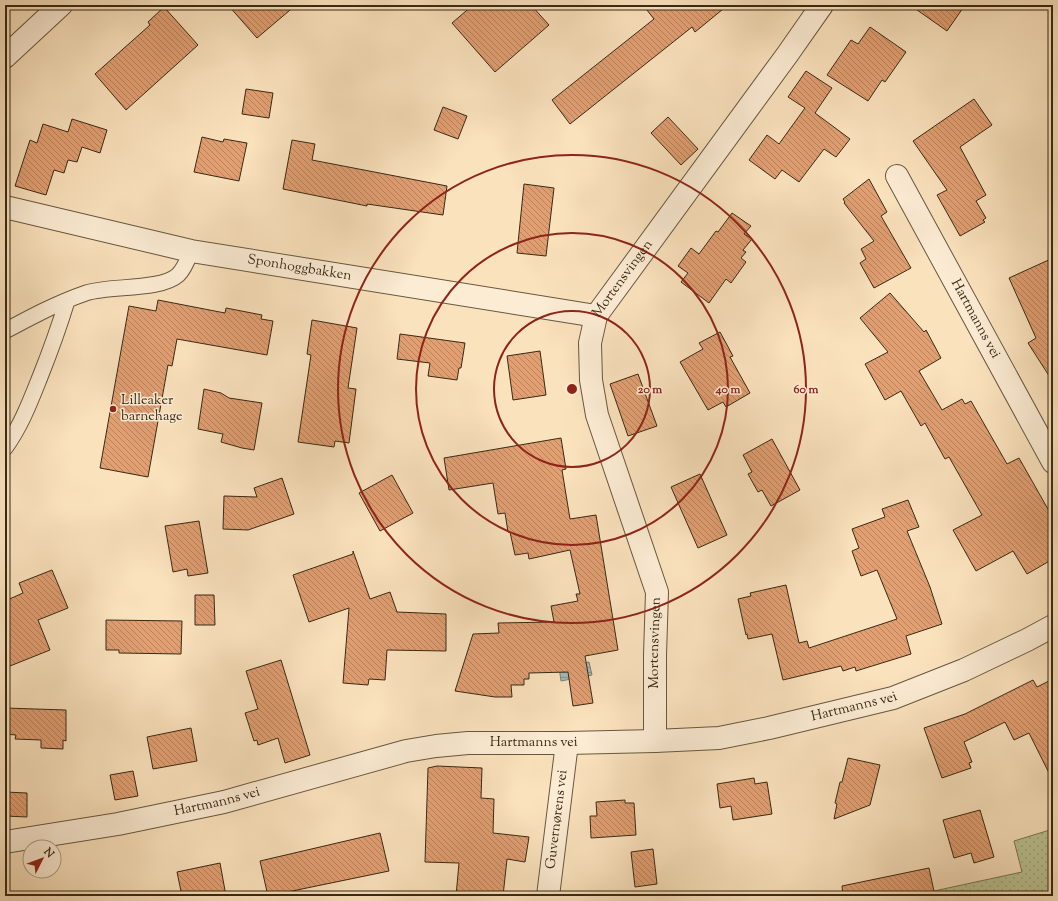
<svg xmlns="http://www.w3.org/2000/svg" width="1058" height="901" viewBox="0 0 1058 901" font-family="'Sorts Mill Goudy',serif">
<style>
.grass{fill:url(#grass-dots);stroke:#7a7654}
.water{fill:url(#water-rules);stroke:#768177}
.building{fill:url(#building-back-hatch);stroke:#382915}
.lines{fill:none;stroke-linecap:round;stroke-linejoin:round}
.lane-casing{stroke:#68573f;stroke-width:17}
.street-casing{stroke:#68573f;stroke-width:24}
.lane{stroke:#fcecd4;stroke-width:15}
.street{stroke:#fcecd4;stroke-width:22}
.ring{fill:none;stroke:#8f2418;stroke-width:2}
.poi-dot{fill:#8f2418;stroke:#fcecd4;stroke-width:1.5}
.labels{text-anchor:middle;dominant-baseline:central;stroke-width:3;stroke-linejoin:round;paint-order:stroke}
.street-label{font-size:14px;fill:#382915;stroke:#fcecd4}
.poi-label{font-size:14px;fill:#382915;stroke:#fcecd4;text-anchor:start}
.centre{fill:#8f2418;stroke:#fcecd4;stroke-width:2}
.ring-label{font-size:12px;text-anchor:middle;font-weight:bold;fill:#8f2418;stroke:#fcecd4;stroke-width:3;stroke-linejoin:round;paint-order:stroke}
</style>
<defs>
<pattern id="grass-dots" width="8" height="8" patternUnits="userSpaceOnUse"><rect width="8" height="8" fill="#bbc493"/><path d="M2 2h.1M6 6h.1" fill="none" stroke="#a2a87e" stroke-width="1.8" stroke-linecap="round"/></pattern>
<pattern id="water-rules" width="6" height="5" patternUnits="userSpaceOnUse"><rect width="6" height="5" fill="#a0bcb9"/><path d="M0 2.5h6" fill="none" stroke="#839995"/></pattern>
<pattern id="building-back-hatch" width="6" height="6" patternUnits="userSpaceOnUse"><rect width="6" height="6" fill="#e19f72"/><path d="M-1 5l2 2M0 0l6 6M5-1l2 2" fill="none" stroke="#b7825c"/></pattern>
</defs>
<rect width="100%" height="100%" fill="#fae2bd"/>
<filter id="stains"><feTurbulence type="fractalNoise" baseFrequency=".005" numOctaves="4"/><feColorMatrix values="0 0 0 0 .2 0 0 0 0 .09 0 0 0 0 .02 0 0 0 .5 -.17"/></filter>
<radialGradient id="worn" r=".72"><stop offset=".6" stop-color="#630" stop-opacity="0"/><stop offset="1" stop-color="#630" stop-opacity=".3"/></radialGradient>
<path class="grass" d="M1053 829V896H935L934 891 1022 872 1014 841Z"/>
<path class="water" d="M589 662 592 675 561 681 559 667Z"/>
<path class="building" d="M228 5H296L257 38Z
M473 5H531L549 25 495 72 452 23Z
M643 5H728L695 32 692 27 570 124 552 100 654 19Z
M910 5H965L947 31Z
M164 7 198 45 126 110 95 74 150 25 148 22Z
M870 27 906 52 885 82 882 80 868 101 827 75 851 40 858 44Z
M806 71 832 88 815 113 850 139 836 157 824 149 799 182 782 170 775 179 749 160 767 135 779 144 805 108 788 97Z
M246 89 273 93 269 118 242 114Z
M974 99 992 125 960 147 986 195 976 201 986 218 983 220 985 222 960 236 937 195 947 190 913 141Z
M443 107 467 116 458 139 434 130Z
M668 117 698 149 681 165 651 133Z
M72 119 107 130 100 153 82 147 77 162 68 160 64 173 54 170 46 195 15 186 30 140 37 143 43 124 68 132Z
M202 137 223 142 224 139 247 143 239 181 194 172Z
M292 140 315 144 312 160 447 186 443 215 367 204V206L283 189Z
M869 179 887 212 881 216 911 268 874 288 860 263 866 259 861 249 874 241 844 203 845 202 843 199Z
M524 184 554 188 546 256 517 253Z
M732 213 751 226 744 234 752 239 743 250 746 252 741 258 746 262 731 283 726 279 709 303 681 282 688 273 678 266 691 248 699 254 716 231 718 232Z
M1053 258V382L1028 343 1036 338 1009 278Z
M890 293 924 332 926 330 941 358 919 371 942 410 962 399 965 404 971 401 1007 464 1019 458 1053 518V559L1027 574 1013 551 976 571 953 530 982 515 949 457 945 459 925 423 921 426 901 391 885 400 865 364 888 352 860 318Z
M158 300 225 313 226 308 262 315 261 319 273 321 267 355 177 339 172 366 168 365 148 477 100 468 129 306 156 311Z
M312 320 357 328 348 388 356 389 349 443 335 441 334 447 298 442 311 355 307 354Z
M720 332 733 356 730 357 750 393 726 407 723 402 708 410 680 362 703 349 699 343Z
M400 334 465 343 461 368H459L457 380 428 376 430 363 397 359Z
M540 351 546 395 513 400 507 356Z
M638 374 657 426 628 436 610 384Z
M204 389 221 393 229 398 262 403 254 450 242 448 221 442 223 434 198 429Z
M561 438 566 469 562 470 570 519 596 515 618 650 585 656 593 703 573 706 568 672 529 673V679H524V685H511L512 697H495L455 691 473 634 499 633 498 623 554 622 551 606 578 601 576 594H580L570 550 529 559 528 553 515 555 510 532H508L505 513 498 514 493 483 449 490 444 458Z
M772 439 800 490 771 506 762 490 758 492 748 474 752 472 743 455Z
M700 474 727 535 698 548 671 487Z
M392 475 413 513 380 531 359 493Z
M282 478 294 514 248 530 223 529 224 496 257 497 254 488Z
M908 500 919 527 907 531 930 587 942 624 906 636 911 654 856 671 855 667 843 671 841 666 783 680 772 634 748 639 747 634 746 635 738 599 751 596 750 593 786 585 799 643 807 641 809 648 897 619 877 570 861 576 852 551 859 548 852 529 885 517 882 509Z
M199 521 208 573 188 576 187 569 173 572 165 526Z
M353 551 370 599 390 592 397 612 446 614V651L387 650 385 680 369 679 368 685 343 683 349 608 309 622 293 575 353 554Z
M52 570 68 608 38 620 50 650 5 668V601L23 593 19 583Z
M195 595H214L215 625H195Z
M106 620 182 621 181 654 119 653V650H106Z
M281 660 310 755 285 763 278 738 258 745 257 740 254 741 245 713 258 709 246 671Z
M1053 679V781L1029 733 1014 740 1005 722 964 742 972 762 969 763 971 768 942 778 924 728 965 714 1033 680 1037 687Z
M5 708 66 710V741L63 740V749L41 748V740L15 739 16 735 5 734Z
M191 728 197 761 153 769 147 737Z
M848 758 880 765 870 805 834 819 837 804 835 803 840 782H842Z
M437 766 482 768 481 798 494 799 493 833 529 837 525 862 507 859 503 896H456L459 863 425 862 428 768Z
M133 771 138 796 115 800 110 775Z
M754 778 755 784 767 782 772 814 733 820 731 806 720 808 717 784Z
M5 792 27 793V817L5 816Z
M625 800V803H634L636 835 591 838 590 816H597L596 802Z
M980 810 994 857 974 863 971 853 954 858 943 820Z
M380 833 389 871 268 896 260 861Z
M653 849 657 884 635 887 631 852Z
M220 863 226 896H182L177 872Z
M929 868 935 896H843L842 886Z"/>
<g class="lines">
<g class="lane-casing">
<path id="lane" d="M5 331C31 317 57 303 86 293 110 285 160 291 178 275 185 268 188 259 191 251
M5 448C21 426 30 402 40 377 50 352 59 327 67 301"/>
</g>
<g class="street-casing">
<g id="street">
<path d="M5 57 61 5"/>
<path id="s1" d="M897 176 1053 462"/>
<path id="s2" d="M5 207 191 251 596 316"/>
<path id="s3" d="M655 741V655L657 592 597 415 591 380 590 343 596 316 787 55 822 5"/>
<path id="s4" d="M5 842 118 824 224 802 406 751 436 746 468 743H567L655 741 719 738 769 728 893 698 964 670 1027 640 1053 626"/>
<path id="s5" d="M548 896 567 743"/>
</g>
</g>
<use href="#lane" class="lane"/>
<use href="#street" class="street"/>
</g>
<g class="ring">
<circle cx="572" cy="389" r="78"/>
<circle cx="572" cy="389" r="156"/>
<circle cx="572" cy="389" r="234"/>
</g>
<circle class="poi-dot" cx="113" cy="409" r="4"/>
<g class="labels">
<g class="street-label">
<text stroke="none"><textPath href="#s2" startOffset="301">Sponhoggbakken</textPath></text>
<text stroke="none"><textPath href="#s3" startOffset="482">Mortensvingen</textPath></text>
<text stroke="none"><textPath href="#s1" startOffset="163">Hartmanns vei</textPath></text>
<text stroke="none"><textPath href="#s3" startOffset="98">Mortensvingen</textPath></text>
<text stroke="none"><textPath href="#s4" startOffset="864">Hartmanns vei</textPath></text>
<text stroke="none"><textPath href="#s4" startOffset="540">Hartmanns vei</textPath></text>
<text stroke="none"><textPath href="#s4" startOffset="216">Hartmanns vei</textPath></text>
<text stroke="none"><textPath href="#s5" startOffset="77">Guvernørens vei</textPath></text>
</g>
<g class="poi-label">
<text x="121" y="401">Lilleaker<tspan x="121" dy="16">barnehage</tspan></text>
</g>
</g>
<circle cx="572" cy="389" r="6" class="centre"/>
<g class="ring-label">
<text x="650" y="393">20 m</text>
<text x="728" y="393">40 m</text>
<text x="806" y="393">60 m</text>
</g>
<rect width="1058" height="901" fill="none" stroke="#fae2bd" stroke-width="20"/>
<rect x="6" y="6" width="1046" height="889" fill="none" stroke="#382915" stroke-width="2"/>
<rect x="10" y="10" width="1038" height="881" fill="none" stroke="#382915"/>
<g transform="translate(42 859) rotate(48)"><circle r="19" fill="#fcecd4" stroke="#ae9e88"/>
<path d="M0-3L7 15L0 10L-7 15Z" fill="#8f2418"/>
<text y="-6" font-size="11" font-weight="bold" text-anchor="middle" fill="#382915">N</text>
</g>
<rect width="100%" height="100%" filter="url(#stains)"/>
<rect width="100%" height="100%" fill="url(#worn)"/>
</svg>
